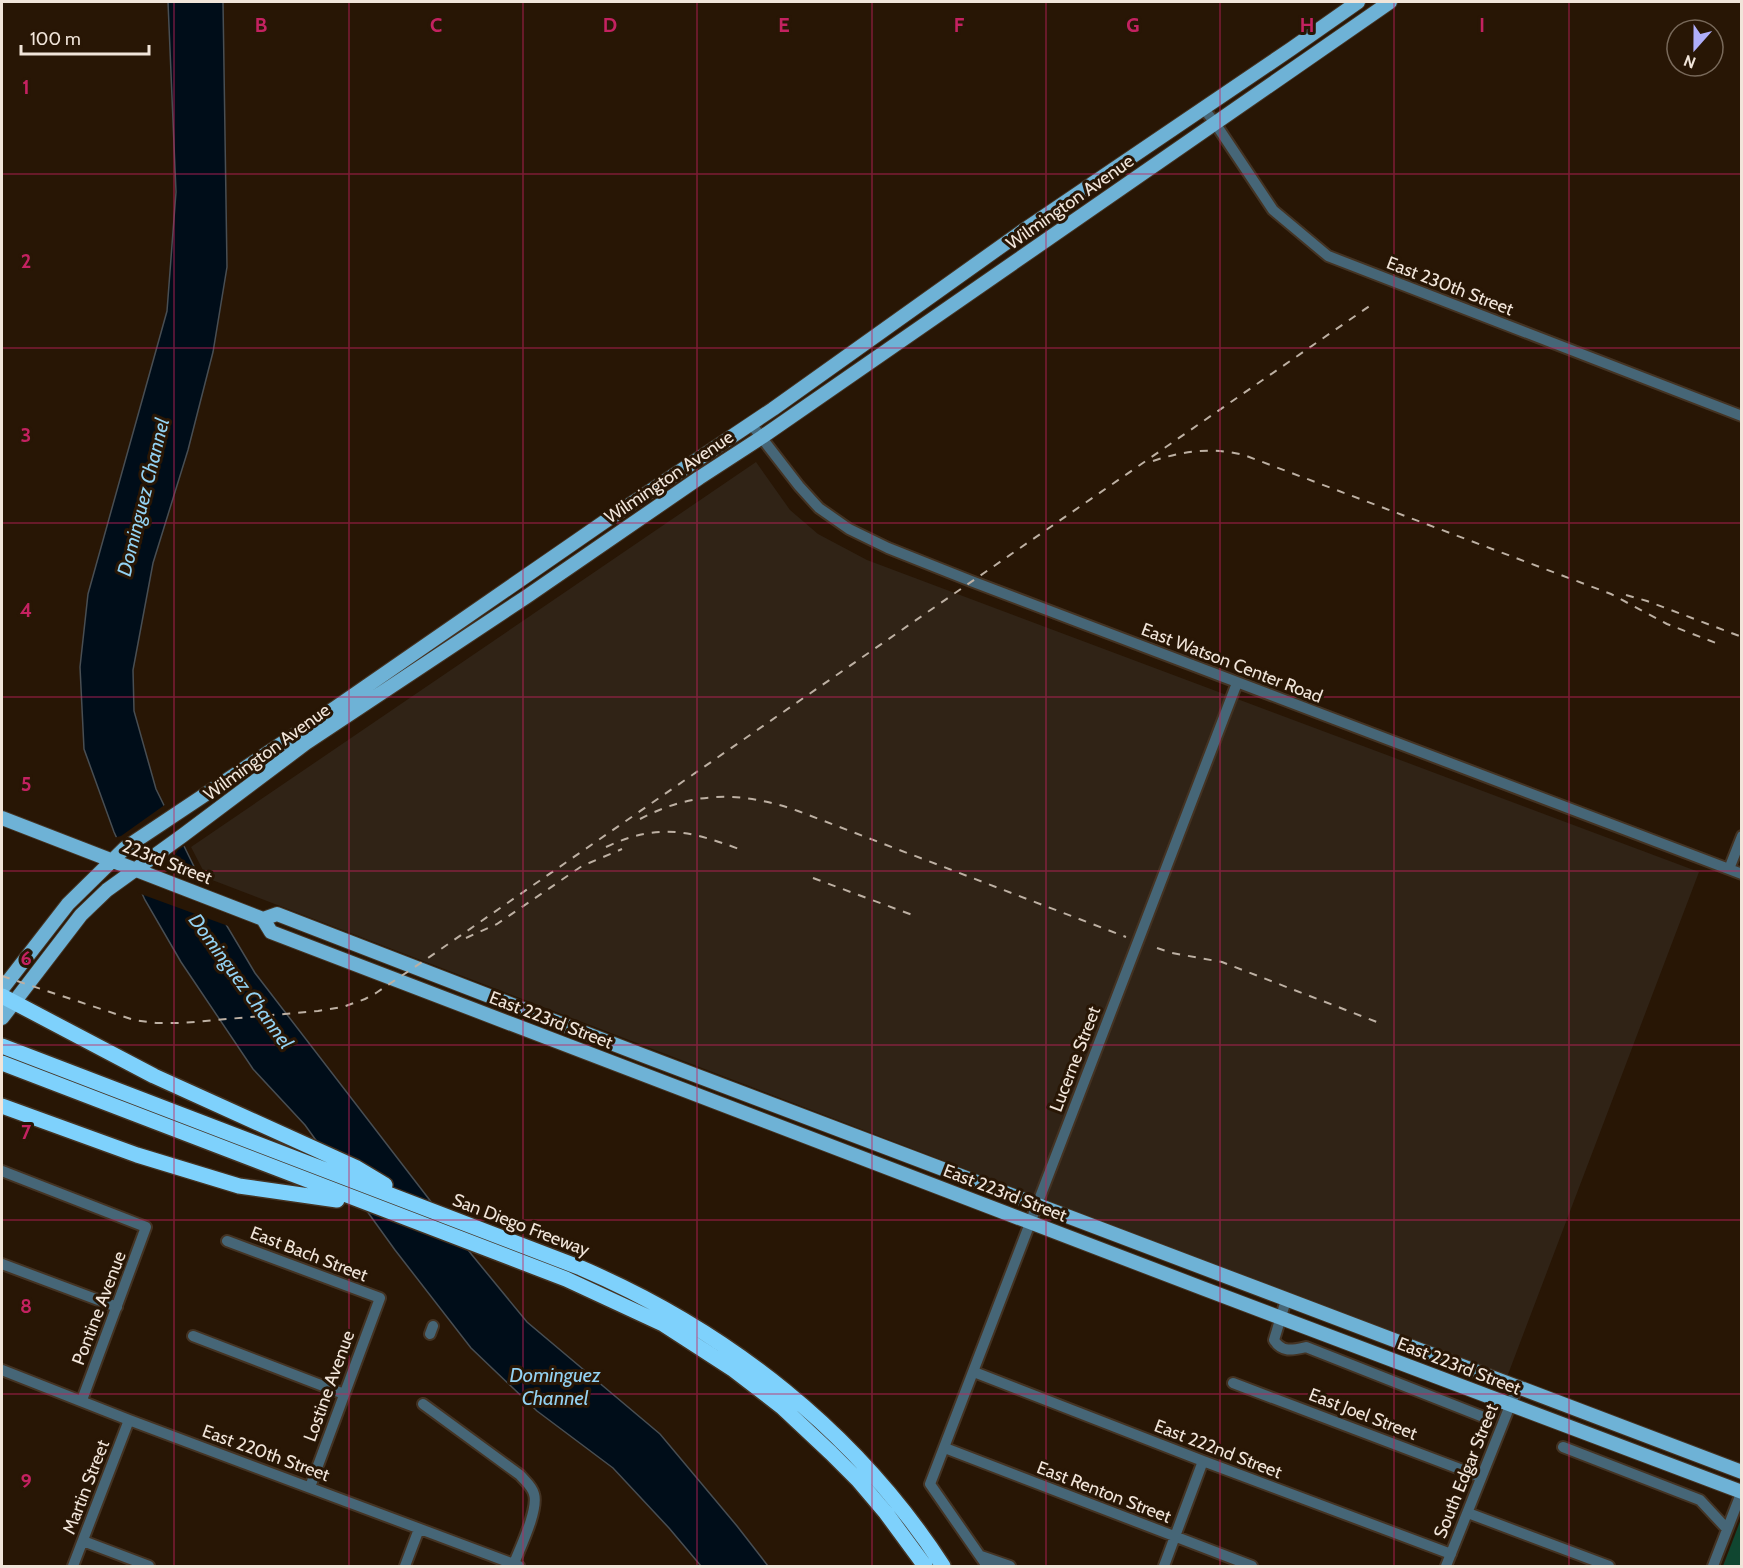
<svg xmlns="http://www.w3.org/2000/svg" width="1743" height="1568" viewBox="0 0 1743 1568" font-family="Cabin,sans-serif">
<style>
.commercial{fill:#302316}
.green{fill:#104630}
.water{fill:#000d19;stroke:#484e53;stroke-width:1.5}
.pier{fill:#281605}
.lines{fill:none;stroke-linecap:round;stroke-linejoin:round}
.minor-casing{stroke:#443323;stroke-width:14}
.major-casing{stroke:#443323;stroke-width:16}
.highway-casing{stroke:#443323;stroke-width:18}
.minor{stroke:#466677;stroke-width:10}
.major{stroke:#6eb2d6;stroke-width:14}
.highway{stroke:#7ed1fc;stroke-width:15}
.rail{stroke:#bdb0a3;stroke-width:2;stroke-dasharray:8 8;stroke-linecap:butt}
.grid{fill:none;stroke:#c42261;stroke-width:1.5;stroke-opacity:0.55}
.labels{text-anchor:middle;dominant-baseline:central;stroke-width:6;stroke-linejoin:round;paint-order:stroke}
.street-label{font-size:18px;fill:#f1e5da;stroke:#281605}
.water-label{font-size:20px;font-style:italic;fill:#93d2f3;stroke:#281605}
.grid-label{font-size:20px;text-anchor:middle;font-weight:bold;fill:#c42261;stroke:#281605;stroke-width:6;stroke-linejoin:round;paint-order:stroke}
</style>
<rect width="100%" height="100%" fill="#281605"/>
<path class="commercial" d="M756 462 790 510 818 534 867 560 1699 872 1507 1377 207 878 191 847Z"/>
<path class="green" d="M1741 1519V1566H1723Z"/>
<path class="water" d="M168 2H223L227 267 213 352 188 450 153 563 133 670 134 711 156 789 206 891 255 973 472 1255 527 1322 660 1434 737 1526 768 1566H701L669 1528 613 1468 537 1411 471 1348 395 1250 305 1125 253 1069 181 962 145 900 114 832 84 749 80 667 88 594 167 311 176 192Z"/>
<path class="pier" d="M166 804 186 845 178 850 175 855 174 862 179 869 203 878 231 927 138 893 113 838 121 836Z"/>
<g class="lines">
<g class="minor-casing">
<path id="minor" d="M1204 109 1215 123 1273 210 1328 256 1742 416
M751 424 799 486 819 508 849 529 888 548 971 581 1742 874
M1729 869 1742 836
M2 1171 146 1227 82 1400
M227 1241 380 1298 310 1487
M2 1264 117 1307
M1286 1300 1274 1340C1282 1353 1293 1350 1306 1347L1481 1416
M430 1334 433 1326
M193 1336 344 1394
M2 1370 129 1420 519 1566
M974 1372 1203 1461 1451 1554
M1233 1383 1481 1477
M423 1404 520 1475C525 1481 532 1486 534 1494 539 1510 519 1550 513 1566
M1563 1447 1700 1500 1727 1529
M945 1448 1252 1566
M1468 1513 1609 1566
M83 1541 149 1566
M981 1556 1010 1566
M73 1566 129 1420
M405 1566 419 1529
M987 1566 930 1484 1237 683
M1164 1566 1203 1461
M1446 1566 1517 1388
M1713 1566 1742 1491"/>
</g>
<g class="major-casing">
<path id="major" d="M2 818 263 919 271 932 1202 1288 1742 1492
M263 919 277 914 642 1055 1742 1472
M2 989 68 904 125 848 335 708 604 522 773 409 1024 230 1291 49 1358 2
M2 1018 81 915 107 890 182 836 306 743 526 597 699 478 762 437 1390 2"/>
</g>
<g class="highway-casing">
<path id="highway" d="M2 996 154 1076 355 1167 385 1185
M2 1046 581 1268C728 1331 856 1432 943 1566
M2 1063 566 1279 663 1324 734 1370 782 1407 831 1453 858 1480 886 1513 925 1566
M2 1106 137 1155 239 1186 337 1200"/>
</g>
<use href="#minor" class="minor"/>
<use href="#major" class="major"/>
<use href="#highway" class="highway"/>
<path class="rail" d="M1153 461C1182 451 1213 447 1244 455L1611 594 1667 624 1721 645
M1626 595 1647 601 1742 637
M640 819C693 791 742 791 798 811L1126 937
M606 847C657 823 688 830 739 849
M813 878 915 916
M466 938 497 924 582 866 622 849
M1157 948 1172 953 1222 962 1382 1024
M2 976 134 1020 156 1023H182L318 1011 343 1007 365 999 376 993 428 958 1371 305"/>
</g>
<path class="grid" d="M174 2V1566M349 2V1566M523 2V1566M697 2V1566M872 2V1566M1046 2V1566M1220 2V1566M1394 2V1566M1569 2V1566M2 174H1742M2 348H1742M2 523H1742M2 697H1742M2 871H1742M2 1045H1742M2 1220H1742M2 1394H1742"/>
<g class="labels">
<g class="street-label">
<text transform="translate(1070 202) rotate(-35)">Wilmington Avenue</text>
<text transform="translate(1450 286) rotate(21)">East 230th Street</text>
<text transform="translate(669 477) rotate(-34)">Wilmington Avenue</text>
<text transform="translate(1232 663) rotate(21)">East Watson Center Road</text>
<text transform="translate(267 752) rotate(-36)">Wilmington Avenue</text>
<text transform="translate(167 862) rotate(21)">223rd Street</text>
<text transform="translate(551 1020) rotate(21)">East 223rd Street</text>
<text transform="translate(1075 1059) rotate(-69)">Lucerne Street</text>
<text transform="translate(1005 1193) rotate(21)">East 223rd Street</text>
<text transform="translate(521 1225) rotate(21)">San Diego Freeway</text>
<text transform="translate(309 1254) rotate(21)">East Bach Street</text>
<text transform="translate(99 1308) rotate(-69)">Pontine Avenue</text>
<text transform="translate(1459 1366) rotate(21)">East 223rd Street</text>
<text transform="translate(329 1386) rotate(-70)">Lostine Avenue</text>
<text transform="translate(1363 1414) rotate(21)">East Joel Street</text>
<text transform="translate(1218 1449) rotate(21)">East 222nd Street</text>
<text transform="translate(266 1453) rotate(20)">East 220th Street</text>
<text transform="translate(1466 1471) rotate(-68)">South Edgar Street</text>
<text transform="translate(86 1487) rotate(-69)">Martin Street</text>
<text transform="translate(1104 1492) rotate(21)">East Renton Street</text>
</g>
<g class="water-label">
<text transform="translate(143 497) rotate(-76)">Dominguez Channel</text>
<text transform="translate(241 981) rotate(54)">Dominguez Channel</text>
<text x="555" y="1375">Dominguez<tspan x="555" dy="23">Channel</tspan></text>
</g>
</g>
<g class="grid-label">
<text x="261" y="32">B</text>
<text x="436" y="32">C</text>
<text x="610" y="32">D</text>
<text x="784" y="32">E</text>
<text x="959" y="32">F</text>
<text x="1133" y="32">G</text>
<text x="1307" y="32">H</text>
<text x="1482" y="32">I</text>
<text x="26" y="94">1</text>
<text x="26" y="268">2</text>
<text x="26" y="442">3</text>
<text x="26" y="617">4</text>
<text x="26" y="791">5</text>
<text x="26" y="965">6</text>
<text x="26" y="1139">7</text>
<text x="26" y="1313">8</text>
<text x="26" y="1488">9</text>
</g>
<rect width="1743" height="1568" fill="none" stroke="#f1e5da" stroke-width="6"/>
<g transform="translate(1695 48) rotate(201)"><circle r="28" fill="#281605" stroke="#78695a" stroke-width="1.5"/>
<path d="M0-4.5L10 22L0 15L-10 22Z" fill="#afaefa"/>
<text y="-9" font-size="16" font-weight="bold" text-anchor="middle" fill="#f1e5da">N</text>
</g>
<path d="M21 45v9h128v-9" fill="none" stroke="#f1e5da" stroke-width="3"/>
<text x="30" y="45" font-size="18" fill="#f1e5da" stroke="#281605" stroke-width="4.5" paint-order="stroke">100 m</text>
</svg>
